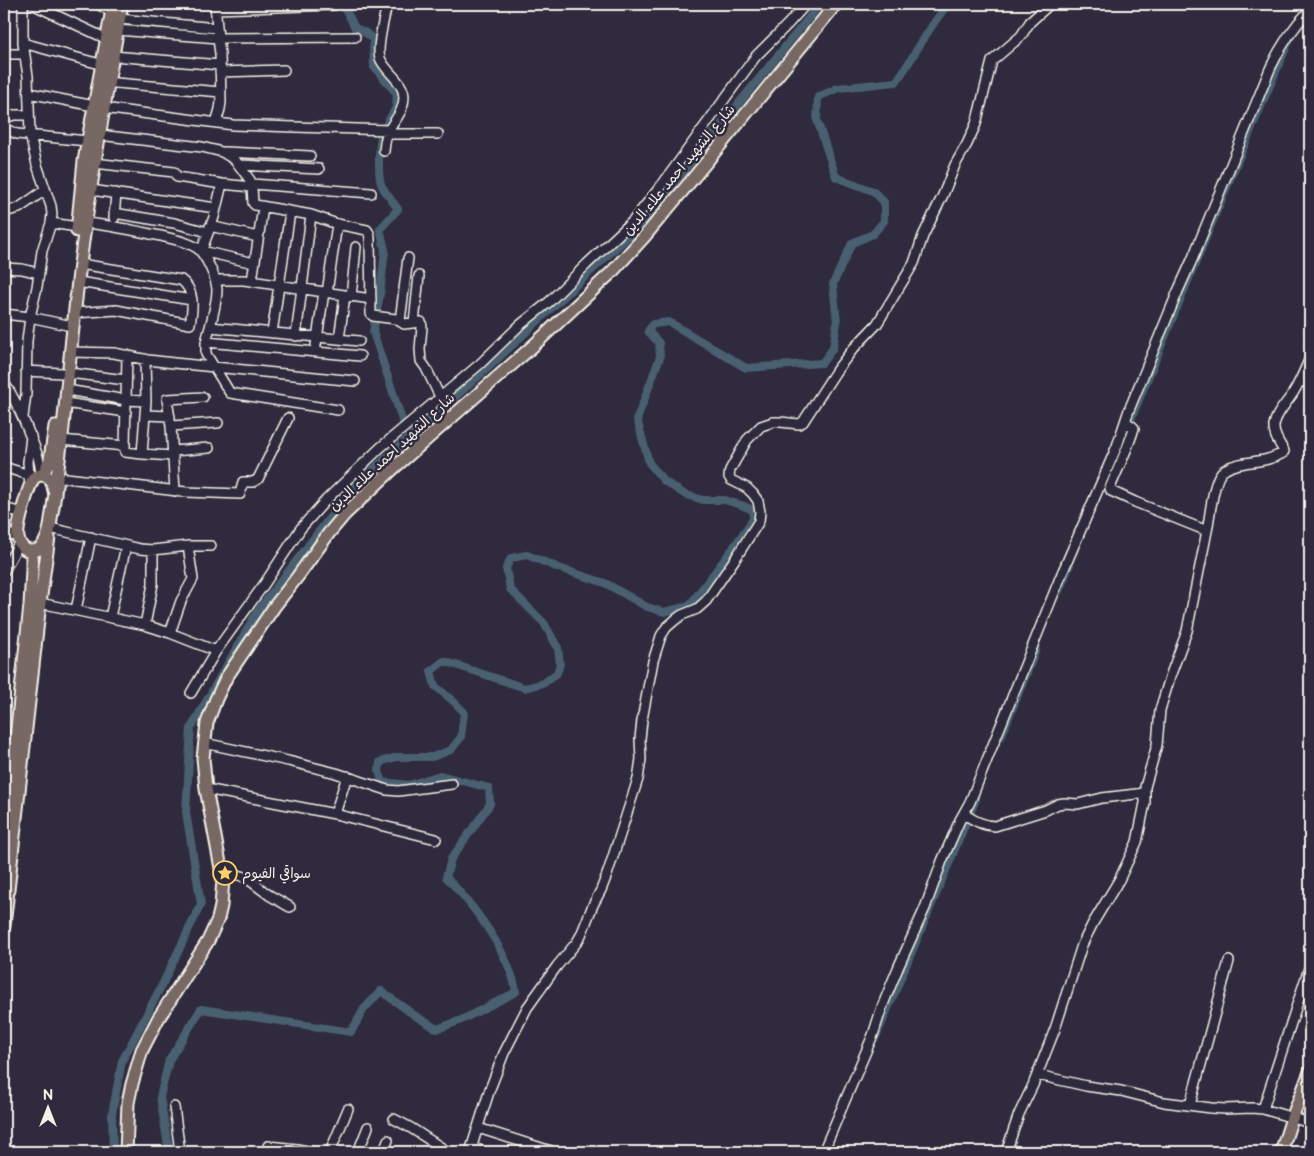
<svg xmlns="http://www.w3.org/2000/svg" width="1314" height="1156" viewBox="0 0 1314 1156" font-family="'Balsamiq Sans','Playpen Sans Arabic',sans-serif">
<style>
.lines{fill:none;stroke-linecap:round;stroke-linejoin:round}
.canal{stroke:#486171;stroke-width:8}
.minor-casing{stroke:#f4f1e8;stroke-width:12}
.major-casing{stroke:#f4f1e8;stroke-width:15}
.minor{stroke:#2f2a3d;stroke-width:9}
.major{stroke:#776864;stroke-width:11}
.labels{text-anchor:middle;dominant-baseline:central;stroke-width:5;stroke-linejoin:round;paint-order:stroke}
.street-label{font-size:14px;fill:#f4f1e8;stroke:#2f2a3d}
.poi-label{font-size:14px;fill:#f4f1e8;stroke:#2f2a3d;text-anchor:start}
</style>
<rect width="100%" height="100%" fill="#2f2a3d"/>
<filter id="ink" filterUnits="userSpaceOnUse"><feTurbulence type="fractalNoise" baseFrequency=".02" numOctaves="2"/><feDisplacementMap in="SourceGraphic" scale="10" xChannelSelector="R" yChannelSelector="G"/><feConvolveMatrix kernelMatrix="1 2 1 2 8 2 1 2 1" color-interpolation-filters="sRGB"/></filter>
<g filter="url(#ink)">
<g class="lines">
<path class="canal" d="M339 4 347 12 355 28 366 33 373 39 374 67 397 94 396 107 385 127
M382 132C379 142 377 177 382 186 386 194 393 202 398 209L380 229 385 250 380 294 373 332 403 423
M1122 441 1233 172 1289 41
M1059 591 1070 565
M1001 737 1036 650
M876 1037 976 799
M113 1152 112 1114 122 1061 163 983 201 904 186 812 191 728 257 612 353 487 490 366 636 229 820 4
M169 1152 160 1097 169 1060 201 1009 351 1032 364 1009 381 991 414 1015 437 1029 459 1021 516 992C515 981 511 973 507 963 492 930 471 903 446 877L451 859 490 804 489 788 440 775 409 785 383 782 379 772 380 762 397 757H432L451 750 461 737 464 712 452 700 435 686 431 671 444 661 525 688 544 683 557 673 560 664 558 648 544 623 510 589 506 568 511 558 527 555 559 568 605 583 647 607 664 612 689 606 731 551 753 519V510L741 505 725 500H703L684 494 664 481 649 463 637 419 660 357 659 343 648 331 653 324 669 322 746 368 822 363 833 348 837 322 833 284 852 243 873 234 884 221V202L873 191 836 177 817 120 818 97 838 88 896 82C914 57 928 28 948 4"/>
<g class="minor-casing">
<path id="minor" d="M32 4 107 39
M98 4 112 12
M215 4 218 38 355 37
M215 9 334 5
M119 19 217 28
M117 30 218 38 220 54 221 102 220 109 216 123
M23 43 107 66
M4 54H24
M113 56 220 65
M220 72 284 70
M104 82 221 92
M29 93 94 106
M103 108 233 125 389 130
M4 118 14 115H29
M4 128 17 134 87 141
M387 134H438
M99 135 202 147 222 152 235 160 250 180 252 187 253 203 255 205 311 215 337 224 367 230 369 233 370 238 371 314 373 316 396 319 404 324 421 322 422 327 420 349 421 361 426 368 440 397
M384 151C385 145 385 138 388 132 394 120 404 112 404 97 404 81 385 72 380 58 376 47 385 16 387 4
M225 152 310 156
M94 163 174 172 177 177 222 184 252 187
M240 165 319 169
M222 184 214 217 201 252H206L254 263
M252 184 371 193
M91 190 216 208
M4 212 19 208 45 190
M114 213 174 223 208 232
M114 218 116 193
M51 223 77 227
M85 223C111 225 136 231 161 236 172 239 187 241 197 248 206 255 216 278 217 289 217 305 210 326 206 342L360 356
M210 226 258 237
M4 268 22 269 38 273
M215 280H244L371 299
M252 281 263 207
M78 282 192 300
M327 293 337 224
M351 297 356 247
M75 313 116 310 190 324C193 308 195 290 181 280L80 264
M4 314 30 317 67 325
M400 321 408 258
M414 323 419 276
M210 327 359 341
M272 333 290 212
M296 336 311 215
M339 339 345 296
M206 342V354L230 393 338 410
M71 352 114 353 148 360 174 363 355 381
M315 352 324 292
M145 359 146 401 142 454 173 456
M26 371 62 373
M69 373 126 380
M1300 381 1310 383
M4 383C15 398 22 415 29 433 35 448 40 458 41 475
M67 390 126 400 146 401
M65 403 126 412
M145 415 170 416
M23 417 26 394 27 341 30 317 37 287 42 251 51 223 52 214 51 206 37 165 30 135 28 76 23 43V4
M171 426 167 399 203 397
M61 440 125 446V452L142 454
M125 446 127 355
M173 451 209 448
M4 467 29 475
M58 477 186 492 240 494 243 482H253L258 479 288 418
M30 486 28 462 31 436
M175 491 171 426 218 423
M4 508 22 513
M50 528 140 549 153 550 188 546H211
M1207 531C1210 517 1213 478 1223 471 1229 466 1239 464 1245 463 1259 461 1271 460 1283 453L1284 451C1280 444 1273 435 1274 426 1275 414 1287 403 1293 393 1300 382 1305 369 1310 358
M4 533 18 537
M4 571 20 541
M40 603 145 625 170 633 216 651
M76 610 91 537
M110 617 126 546
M145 625 153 584V550
M170 633 181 601 193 579 188 546
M191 693 216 651 265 583 301 528 326 500 381 447 480 364 519 326 549 302 587 264 632 222 664 182 756 56 788 24 806 4
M204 743 288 761 336 773 387 790 398 791 452 784
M206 789 335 814 436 839
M335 814 347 776
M964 814C974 820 983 826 995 826L1046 810 1058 804 1064 803 1078 804 1102 798 1145 793
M222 871 242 876 249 880 269 895 290 907
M1038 1075 1086 1086 1121 1091 1164 1102 1211 1108 1225 1109 1252 1108 1263 1109 1310 1123
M1190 1105 1229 961
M174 1107 180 1152
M1263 1109 1310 965
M394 1119 411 1128 448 1152
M478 1128 551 1151
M268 1146 297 1149 312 1152
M472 1147 484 1152
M330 1152 348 1109
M358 1152 368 1127
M384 1152 388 1140
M470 1152 490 1089 504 1053 527 1008 557 966 577 942 581 935 593 905 601 890 608 872 638 779 641 759 640 739 642 720 653 661 661 636 666 628 675 620 682 615 697 609 706 601 737 556 759 521 760 512 758 501 753 494 747 488 731 480 729 477 730 470 747 440 761 426 773 422H780L799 424 803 422 836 371 853 349 877 324 914 263 923 236 943 195 955 165 967 144 976 124 992 61 1021 36 1030 22 1050 4
M823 1152 873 1035 882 1007 898 968 925 908 942 861 960 820 970 802 1060 578 1117 446 1129 410 1178 291 1192 260 1270 69C1280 47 1293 27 1310 10
M1006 1152 1019 1114 1033 1085 1055 1029 1082 945 1093 923 1119 880 1137 842 1145 803V787L1157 745 1160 710 1171 674 1187 631 1207 531 1135 502 1111 491 1110 488C1118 468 1128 449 1134 428L1132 426 1125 422"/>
</g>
<g class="major-casing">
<path id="major" d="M77 231 84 161 113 4
M43 475 50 459 55 426
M55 495C54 491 53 485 51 481 50 478 46 475 43 475 41 475 37 476 35 477 29 482 16 529 18 538 19 542 22 548 27 550 44 557 50 531 51 519 56 492 58 465 62 437 68 380 73 322 80 264 91 177 107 91 122 4
M9 803 30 605 32 570V551
M4 926 40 603 49 537
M126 1152 128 1103 132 1084 142 1050 158 1019 208 941 218 919 221 906 223 879 206 789 203 758 207 723 216 699 226 678 274 607 298 576 329 533 345 514 396 466 533 346 612 272 644 237 690 182 836 4
M1281 1152 1292 1118 1310 1072"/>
</g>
<use href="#minor" class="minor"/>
<use href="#major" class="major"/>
</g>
</g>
<defs>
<g id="sight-ring" transform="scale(1.25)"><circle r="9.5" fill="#2f2a3d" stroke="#ffd166" stroke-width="1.5"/><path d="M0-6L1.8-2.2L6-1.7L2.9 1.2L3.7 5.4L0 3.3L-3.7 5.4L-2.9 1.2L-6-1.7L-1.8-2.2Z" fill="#ffd166"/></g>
</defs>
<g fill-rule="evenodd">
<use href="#sight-ring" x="225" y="873"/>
</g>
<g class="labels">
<g class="street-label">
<text transform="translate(679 170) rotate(-50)">شارع الشهيد احمد علاء الدين</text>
<text transform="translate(392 452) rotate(-43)">شارع الشهيد احمد علاء الدين</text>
</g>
<g class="poi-label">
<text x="242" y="873">سواقي الفيوم</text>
</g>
</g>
<rect width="1314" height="1156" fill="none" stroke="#2f2a3d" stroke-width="20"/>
<rect x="10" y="10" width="1294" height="1136" fill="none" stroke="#f4f1e8" stroke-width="2" filter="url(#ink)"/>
<g transform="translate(48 1108)" stroke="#2f2a3d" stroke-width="4" paint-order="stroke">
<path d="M0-4L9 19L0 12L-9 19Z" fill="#f4f1e8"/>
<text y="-8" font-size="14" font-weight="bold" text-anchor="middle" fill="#f4f1e8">N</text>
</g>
</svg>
